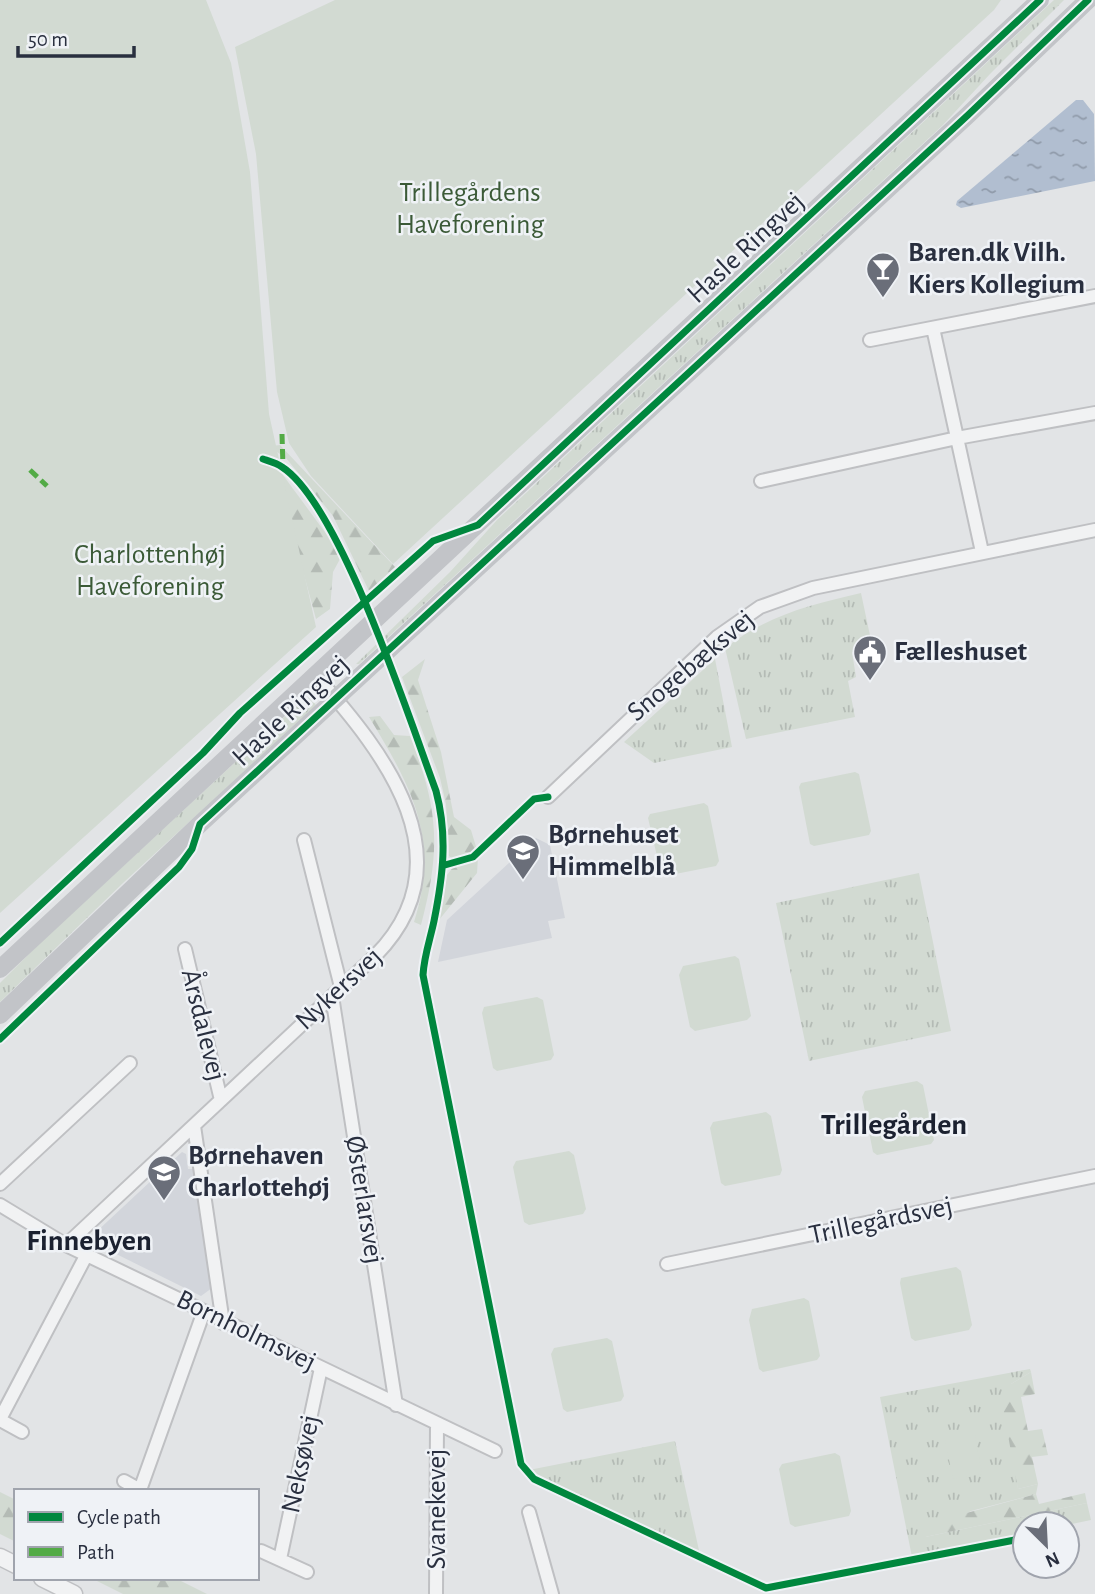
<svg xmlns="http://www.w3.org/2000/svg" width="1095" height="1594" viewBox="0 0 1095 1594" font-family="'Alegreya Sans',sans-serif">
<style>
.built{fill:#d2d5db}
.grass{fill:url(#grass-tufts)}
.forest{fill:url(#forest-firs)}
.green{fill:#d2dad2}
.water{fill:url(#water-ripples)}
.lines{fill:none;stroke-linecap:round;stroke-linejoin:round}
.minor-casing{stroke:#bfc0c3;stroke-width:16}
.tertiary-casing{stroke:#bfc0c3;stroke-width:19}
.minor{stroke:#f1f2f3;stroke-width:12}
.tertiary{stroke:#f1f2f3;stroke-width:16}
.secondary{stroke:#c2c4c8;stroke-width:18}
.quiet{stroke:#53ab46;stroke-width:5;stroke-dasharray:10 5;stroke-linecap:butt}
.cycleway-casing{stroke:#eff2f6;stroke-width:11}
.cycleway{stroke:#00873e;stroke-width:7}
.labels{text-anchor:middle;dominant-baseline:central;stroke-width:5;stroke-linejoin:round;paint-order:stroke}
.park-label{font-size:28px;fill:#3b5a37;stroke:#eff2f6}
.street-label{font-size:28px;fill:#292f3f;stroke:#eff2f6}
.poi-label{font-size:28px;font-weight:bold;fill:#292f3f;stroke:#eff2f6;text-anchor:start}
.neighbourhood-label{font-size:30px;font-weight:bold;fill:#1b2130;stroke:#eff2f6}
</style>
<defs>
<pattern id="grass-tufts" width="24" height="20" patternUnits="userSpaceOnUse" patternTransform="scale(1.75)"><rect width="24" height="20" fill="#d2dad2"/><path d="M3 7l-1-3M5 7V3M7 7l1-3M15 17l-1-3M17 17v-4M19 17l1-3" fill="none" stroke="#b4bbb5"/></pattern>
<pattern id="forest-firs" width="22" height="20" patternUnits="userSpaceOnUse" patternTransform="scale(1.75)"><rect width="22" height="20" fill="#d2dad2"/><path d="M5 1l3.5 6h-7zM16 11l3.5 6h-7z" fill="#b4bbb5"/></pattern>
<pattern id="water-ripples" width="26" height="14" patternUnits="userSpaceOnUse" patternTransform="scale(1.75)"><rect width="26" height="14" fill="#b1bed0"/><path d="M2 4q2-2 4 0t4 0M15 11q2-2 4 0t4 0" fill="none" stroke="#909baa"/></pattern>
</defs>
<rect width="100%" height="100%" fill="#e2e4e6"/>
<path class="built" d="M536 838 550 845 565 918 548 921 552 938 438 962 447 920Z
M182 1152 186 1154 188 1169H194L212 1288 201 1296 94 1243V1234Z"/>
<path class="grass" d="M1054 0H1064L990 74 942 126 359 664H356L450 572 497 520Z
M861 593 872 645 852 652 856 677 848 681 855 717 746 739 725 648C769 615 809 605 861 593Z
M715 659 732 747 654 763 624 742Z
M309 697 316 705 123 883 0 1002V983L39 944 296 706Z
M919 873 951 1031 809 1061 776 903Z
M1030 1369 1031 1372 1011 1384 1018 1489 1038 1484 1036 1494 971 1511 925 1537 1087 1503 1091 1520 1067 1525 1025 1524V1534L912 1557 880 1397Z
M675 1441 700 1555 529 1470Z"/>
<path class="forest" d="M280 445 395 567 369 591 333 516 286 458 277 452H219Z
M280 471 330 539 340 559 333 572 330 609 316 619 281 490Z
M425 659 418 680 441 752 454 817 471 830 477 850 469 856 454 860 449 856 446 804 440 778 402 677Z
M380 716 394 735 410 736C439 810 441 849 421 925L414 922C441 839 411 786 369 717Z
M478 857 477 873 439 920 447 875 454 866Z
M1031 1372 1035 1394 1021 1397 1028 1431 1042 1429 1048 1455 1032 1457 1038 1484 1018 1489 1001 1398 1011 1384Z
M0 1492 16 1500V1542L0 1534Z
M1085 1493 1087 1503 925 1537 926 1524 1036 1494 1039 1504Z
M91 1578H175L207 1594H123Z"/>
<path class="green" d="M0 0H206L231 63 250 172 269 414 316 627 0 913Z
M335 0H1001L994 10 393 564 311 476 289 443 277 392 256 154 235 47Z
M855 772 859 774 871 831 869 835 814 846 810 844 799 787 801 783Z
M704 803 708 806 719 861 716 866 665 876 661 873 648 818 650 814Z
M735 956 739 959 751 1016 747 1020 695 1031 690 1027 679 975 683 966Z
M537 997 543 1000 554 1055 551 1060 497 1071 493 1068 482 1013 484 1007Z
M917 1081 923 1085 934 1140 931 1144 877 1155 873 1152 862 1097 865 1091Z
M766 1112 771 1116 782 1170 780 1175 725 1186 721 1183 710 1128 713 1122Z
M569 1151 574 1155 586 1209 583 1214 529 1225 524 1222 513 1167 516 1161Z
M956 1267 961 1271 972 1325 969 1330 915 1341 911 1338 900 1283 901 1278Z
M804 1298 809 1301 820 1356 817 1360 763 1372 759 1369 749 1320 752 1309Z
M607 1338 612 1341 624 1396 621 1401 567 1412 563 1409 551 1354 554 1348Z
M975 1435 982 1474 953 1479 945 1440Z
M835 1453 840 1456 851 1511 849 1516 795 1527 790 1524 779 1469 782 1464Z"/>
<path class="water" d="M1076 100H1083L1094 114 1095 181 961 208 956 205 957 201Z"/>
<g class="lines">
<g class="minor-casing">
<path id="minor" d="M933 328 982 552
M870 340 1095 296
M761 481 957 438 1095 413
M548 797 717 637 760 607 813 588 1095 530
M304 840 341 987
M185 949 221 1100
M332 996 396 1405
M194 1126 223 1323
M0 1184 130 1063
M0 1205 66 1245 495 1451
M66 1245 375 956C469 861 386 754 315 675
M667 1264 1095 1176
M0 1419 87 1254
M0 1420 22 1432
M124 1481 142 1491
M140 1490 204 1311
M529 1512 552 1594
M261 1551 307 1572
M280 1559 321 1368
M436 1594 437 1424"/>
</g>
<g class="tertiary-casing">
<path id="tertiary" d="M0 1557 16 1565
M42 1578 74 1594"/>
</g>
<use href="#minor" class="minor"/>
<use href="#tertiary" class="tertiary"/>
<path class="secondary" d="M0 969 1040 0
M0 1015 200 824 968 115 1088 0"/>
<path class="quiet" d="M282 434 283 467
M30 470 47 486"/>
<g class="cycleway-casing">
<path id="cycleway" d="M263 459C269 461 277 463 282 467 340 504 410 721 436 791 448 836 443 876 434 921 430 940 424 956 423 975L521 1464 534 1479 766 1588 1025 1538
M445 865 473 857 534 799 548 797
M0 943 203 753 240 713 433 541 478 525 1040 0
M0 1039 179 867 192 849 200 824 968 115 1088 0"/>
</g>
<use href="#cycleway" class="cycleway"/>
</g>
<defs>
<g id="bar-pin" transform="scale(1.75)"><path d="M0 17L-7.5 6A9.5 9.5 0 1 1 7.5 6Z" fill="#6a6e79" stroke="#eff2f6"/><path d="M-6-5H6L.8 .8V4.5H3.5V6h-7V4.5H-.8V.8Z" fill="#fff"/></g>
<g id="civic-pin" transform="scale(1.75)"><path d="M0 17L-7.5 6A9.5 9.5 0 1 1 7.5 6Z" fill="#6a6e79" stroke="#eff2f6"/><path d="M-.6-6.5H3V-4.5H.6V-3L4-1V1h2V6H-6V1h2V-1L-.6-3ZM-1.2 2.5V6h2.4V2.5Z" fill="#fff"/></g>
<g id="school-pin" transform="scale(1.75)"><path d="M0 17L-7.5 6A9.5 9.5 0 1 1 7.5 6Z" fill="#6a6e79" stroke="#eff2f6"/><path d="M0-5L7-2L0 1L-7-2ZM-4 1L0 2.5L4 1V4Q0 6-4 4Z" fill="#fff"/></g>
</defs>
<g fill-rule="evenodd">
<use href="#bar-pin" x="883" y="269"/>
<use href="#civic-pin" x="870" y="652"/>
<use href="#school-pin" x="523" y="851"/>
<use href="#school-pin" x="164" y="1172"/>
</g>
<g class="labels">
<g class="park-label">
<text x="470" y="193">Trillegårdens<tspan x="470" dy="32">Haveforening</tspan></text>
<text x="150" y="555">Charlottenhøj<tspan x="150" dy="32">Haveforening</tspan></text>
</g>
<g class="street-label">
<text transform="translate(746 248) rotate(-43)">Hasle Ringvej</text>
<text transform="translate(691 666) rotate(-40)">Snogebæksvej</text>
<text transform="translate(291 711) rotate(-43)">Hasle Ringvej</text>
<text transform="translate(339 989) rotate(-43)">Nykersvej</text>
<text transform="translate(203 1025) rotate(76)">Årsdalevej</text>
<text transform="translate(364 1200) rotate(81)">Østerlarsvej</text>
<text transform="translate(881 1221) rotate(-12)">Trillegårdsvej</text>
<text transform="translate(246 1331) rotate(26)">Bornholmsvej</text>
<text transform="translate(301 1464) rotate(-78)">Neksøvej</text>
<text transform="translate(437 1509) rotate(-90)">Svanekevej</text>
</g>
<g class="poi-label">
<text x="908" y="253">Baren.dk Vilh.<tspan x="908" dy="32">Kiers Kollegium</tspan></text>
<text x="894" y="652">Fælleshuset</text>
<text x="548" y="835">Børnehuset<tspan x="548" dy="32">Himmelblå</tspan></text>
<text x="188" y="1156">Børnehaven<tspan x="188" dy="32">Charlottehøj</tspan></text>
</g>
<g class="neighbourhood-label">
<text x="894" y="1125">Trillegården</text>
<text x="89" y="1241">Finnebyen</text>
</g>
</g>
<rect x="14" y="1489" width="245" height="91" fill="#eff2f6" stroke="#a0a4ad" stroke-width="2"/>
<rect x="28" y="1512" width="35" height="10" fill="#00873e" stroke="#a0a4ad" stroke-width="2"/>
<text x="77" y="1524" font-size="21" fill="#292f3f">Cycle path</text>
<rect x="28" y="1547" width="35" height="10" fill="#53ab46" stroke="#a0a4ad" stroke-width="2"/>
<text x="77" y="1559" font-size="21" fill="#292f3f">Path</text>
<g transform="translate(1046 1545) rotate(156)"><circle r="33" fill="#eff2f6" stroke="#a0a4ad" stroke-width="2"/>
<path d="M0-5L12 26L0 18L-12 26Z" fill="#6a6e79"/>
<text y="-10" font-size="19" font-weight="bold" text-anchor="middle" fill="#292f3f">N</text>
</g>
<path d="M18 46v10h116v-10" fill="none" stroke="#292f3f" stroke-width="3.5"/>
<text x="28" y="46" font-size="21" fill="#292f3f" stroke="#eff2f6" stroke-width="5" paint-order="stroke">50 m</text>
</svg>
